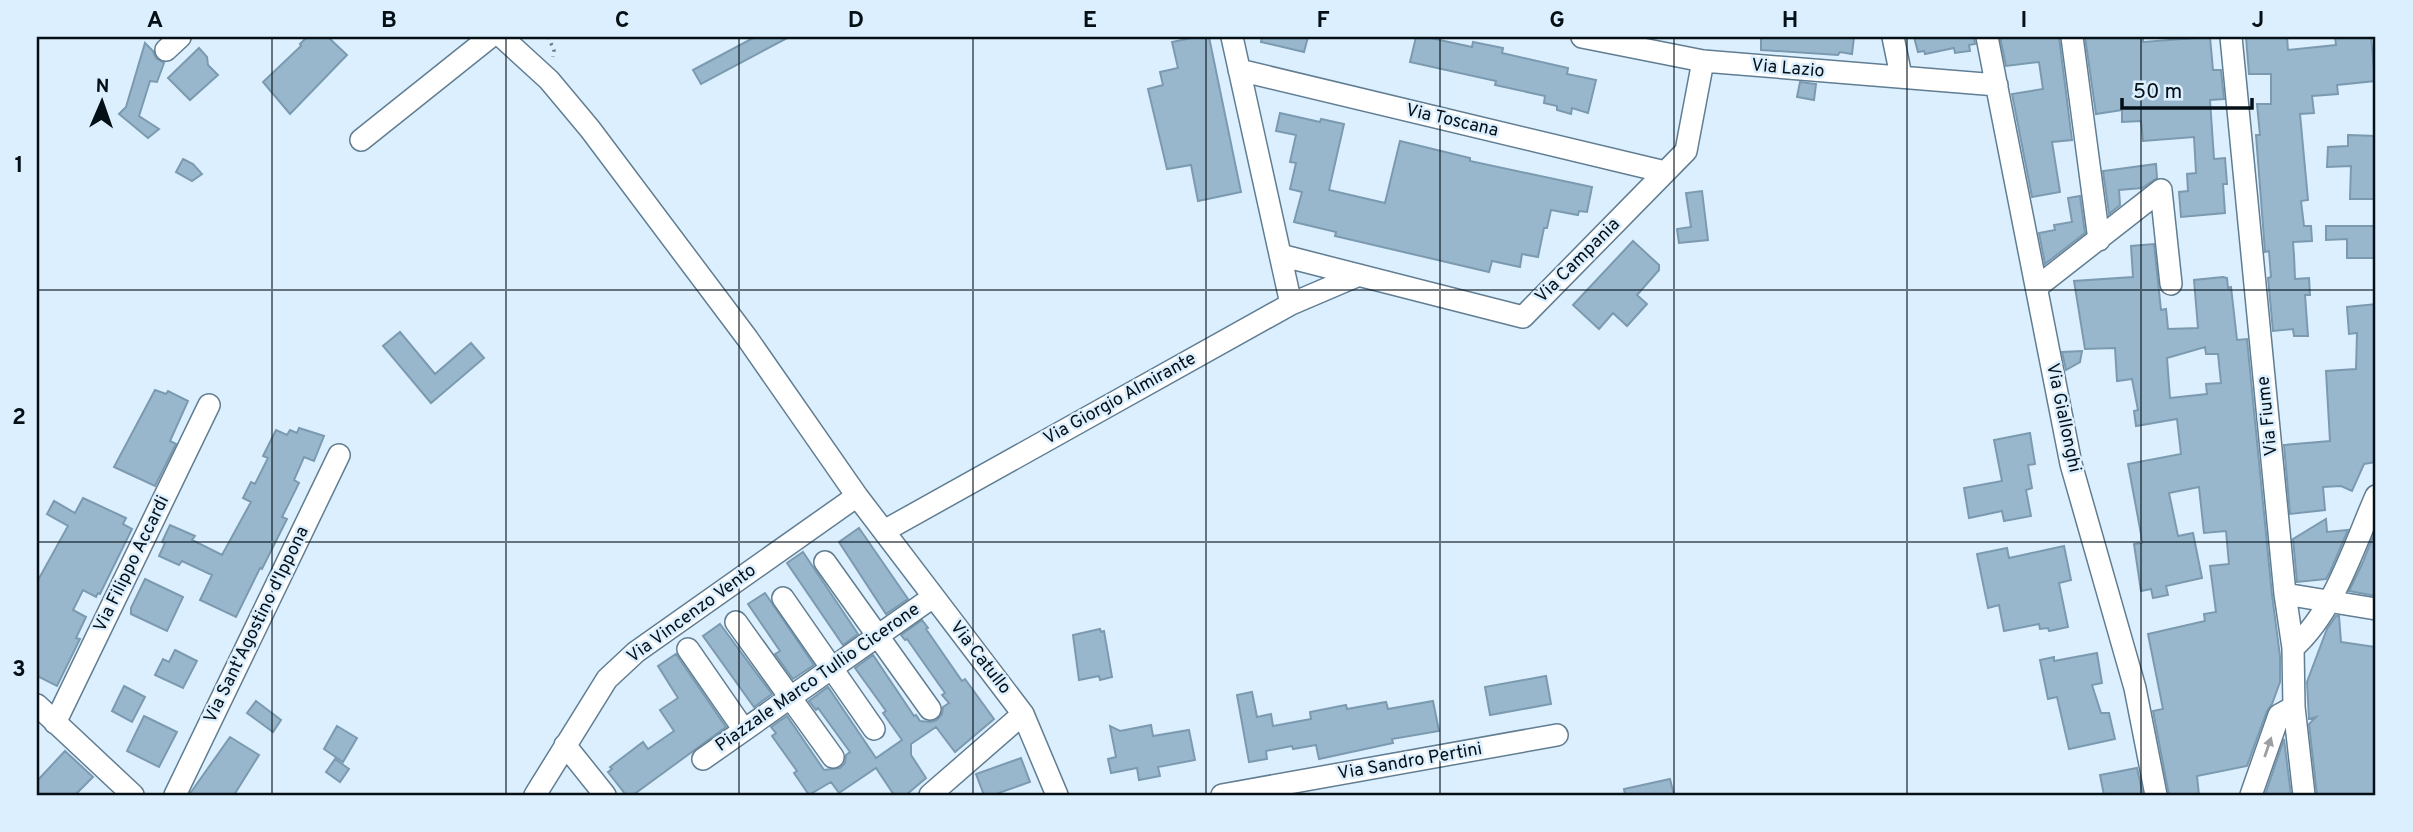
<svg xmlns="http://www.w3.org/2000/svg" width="2413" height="832" viewBox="0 0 2413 832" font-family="Overpass,sans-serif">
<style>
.building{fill:#99b7cc;stroke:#7b9ab0;stroke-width:2;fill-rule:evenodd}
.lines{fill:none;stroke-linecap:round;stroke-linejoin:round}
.minor-casing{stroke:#607d92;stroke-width:24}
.path{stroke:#6d7c87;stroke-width:3.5;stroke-dasharray:2 5;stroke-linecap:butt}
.minor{stroke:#fff;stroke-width:21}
.oneway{fill:#9b9fa2}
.grid{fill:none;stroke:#040f16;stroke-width:2;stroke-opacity:0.55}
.labels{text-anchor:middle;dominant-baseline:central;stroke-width:5;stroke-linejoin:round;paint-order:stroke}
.street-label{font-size:18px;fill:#040f16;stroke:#dceffe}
.neatline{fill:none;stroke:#040f16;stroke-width:2.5}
.grid-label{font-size:23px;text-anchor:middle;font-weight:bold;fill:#040f16}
</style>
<rect width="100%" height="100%" fill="#dceffe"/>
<path class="building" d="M307 37H328L347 55 290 114 263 82 301 46 300 44Z
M755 37H789L701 84 693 70Z
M1196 37H1209L1241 192 1198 201 1191 165 1167 169 1148 89 1163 85 1160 72 1178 68 1172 42Z
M1262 37H1308L1304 52 1261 42Z
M1416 37H1426L1472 47 1473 42 1503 48 1502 53 1568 68 1567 74 1596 80 1588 113 1572 108 1571 114 1557 110V106L1544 103 1545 96 1495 85 1496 81 1410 62Z
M1761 37H1854L1852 54 1840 52 1838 55 1761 50Z
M1914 37H1974L1975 44 1969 45 1970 51 1955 53 1954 48 1925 54 1924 51 1918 52Z
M2000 37H2059L2072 140 2052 142 2060 192 2032 197 2012 94 2043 89 2039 62 2006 66Z
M2085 37H2143V42L2210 37 2213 70H2221L2224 99 2210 100 2214 159 2225 158 2227 184H2223L2225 213 2181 217 2179 192 2188 191 2187 174 2196 173 2194 137 2143 141 2141 121 2122 122V110L2096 114Z
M2246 37H2287L2288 50 2336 45 2335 37H2371L2375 81 2337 85 2338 94 2312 96 2314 113 2300 114 2308 200 2301 201 2304 226H2311L2312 241 2293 242 2294 255 2295 279 2309 278 2310 295H2305L2308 336H2294L2293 329 2273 331 2268 278 2271 277 2269 251 2265 252 2256 135H2260L2257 104H2271V74H2249Z
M145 43 153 51 156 58 164 63 157 82 150 81 139 116 159 129 148 138 119 114 126 107Z
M199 48 207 57 208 65 218 75 190 100 168 78Z
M1800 82 1816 84 1814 100 1797 97Z
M1280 113 1320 122 1321 119 1344 124 1329 190 1385 203 1400 141 1470 158V161L1592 187 1587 212 1579 211 1578 215 1551 210 1547 228H1544L1538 257 1522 254 1520 267 1492 261 1489 272 1335 236 1336 232 1294 222 1302 192 1290 189 1296 163 1290 162 1296 135 1276 131Z
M2348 135 2376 136V199H2350L2351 166 2327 167 2328 147 2348 146Z
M183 159 193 164 202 174 192 181 176 172Z
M2156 164 2157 178 2142 188 2119 190 2120 205 2109 214 2103 171Z
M1702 191 1708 240 1679 243 1677 229 1691 227 1686 193Z
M2080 196 2085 233 2045 264 2039 233 2055 230 2054 225 2072 222 2068 198Z
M2326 226H2376V258H2347V239L2326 240Z
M1633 241 1659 265V270L1637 295 1647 304 1627 326 1613 313 1599 329 1573 305Z
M2154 244 2161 310 2166 309 2168 329 2198 328 2194 280 2223 277 2227 278 2228 288 2231 287 2237 340 2247 339 2272 595 2280 656V682L2272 704 2267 711 2247 766 2197 776 2199 795H2169L2153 711 2163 709 2148 634 2205 621 2204 614 2216 612 2210 566 2229 564 2226 531 2204 533 2199 487 2169 493 2178 536 2193 533 2202 578 2166 586 2168 595 2153 598 2151 589 2141 591 2134 544 2142 543 2141 534 2128 464 2181 454 2177 419 2136 426 2134 411 2138 410 2132 379 2117 381 2115 348 2085 349 2074 281 2133 277 2131 246ZM2205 347 2206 354H2218L2221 383 2206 384 2207 394 2170 398 2167 358Z
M2376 304V462L2364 464 2352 491 2341 486 2323 487 2325 510 2290 514 2284 445 2330 441 2326 371 2356 369 2357 333 2349 334 2347 307Z
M400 332 435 374 471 343 484 358 431 403 383 346Z
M2082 351 2080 362 2066 370 2062 352Z
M155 390 166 394 168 391 188 401 170 441 176 444 155 486 114 467Z
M299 428 324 436 314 461 304 457 294 480 299 483 282 517 287 519 262 569 260 568 236 617 200 600 212 575 182 561 179 565 159 556 165 543 162 542 170 525 195 536 192 540 222 555 251 502 243 498 251 482 255 484 268 458 263 456 276 430 287 435 290 430 297 433Z
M2030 433 2035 464 2028 465 2032 488 2026 490 2031 516 2004 521 2002 511 1969 518 1964 488 2002 481 1994 440Z
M83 498 126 518 123 524 132 529 100 594 98 593 96 597 83 590 73 610 86 617 76 638 80 639 57 686 37 676V582L68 526 47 514 54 501 75 513Z
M2326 519 2327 532 2348 530 2330 572 2326 579 2297 582 2293 539Z
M859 528 908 599 886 614 839 542Z
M2376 529V596L2349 591 2363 562Z
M2064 546 2071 580 2059 583 2068 627 2049 631 2048 628 2040 629 2039 624 2004 631 1999 605 1988 608 1977 554 2007 548 2009 558Z
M803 552 858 634 843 645 787 563Z
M145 579 183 597 167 631 131 614V608Z
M765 593 814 665 793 679 775 654 780 651 748 604Z
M2336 616H2339L2341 642 2376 647V795H2317L2309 724 2316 717 2309 719 2307 682 2327 629Z
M922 620 928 628 926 629 962 681 965 679 994 719 955 752 936 727 911 744V755L926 778 906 795H894L876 768 839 793 831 782 809 795 794 773 797 771 772 736 776 733 771 727 787 716 824 770 840 768 845 763 846 755 850 752 818 708 816 710 809 701 828 687 876 758 902 740 883 713 886 711 855 668 873 655 914 716 916 715 920 721 931 722 937 720 942 714 943 707 949 703 942 695 945 693 907 639 905 640 901 635Z
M720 624 772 694 754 707 703 636Z
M1100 629 1101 632 1104 631 1112 677 1100 680 1099 676 1079 680 1073 635Z
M175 650 197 661 183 688 155 675 163 659 169 662Z
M2097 653 2102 683 2092 685 2101 713H2109L2115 739 2069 749 2057 697 2048 699 2040 660 2054 657V661Z
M676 654 726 727 633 795H626L608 772 612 769 610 767 643 742 648 749 674 731 660 710 678 698 658 666Z
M1546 676 1551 704 1490 715 1485 687Z
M124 686 145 697 132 722 112 711Z
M1252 692 1257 717 1271 714 1273 726 1311 719 1310 712 1346 705 1347 709 1386 702 1388 709 1433 701 1439 731 1392 739 1393 743 1319 759 1316 745 1293 749 1292 746 1266 751 1267 759 1249 762 1237 695Z
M256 701 281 720 273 732 247 713Z
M144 716 177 732 159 767 127 751Z
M1151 725 1153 736 1189 730 1195 760 1158 767 1160 776 1139 780 1137 768 1111 773 1108 759 1116 757 1110 726 1120 731Z
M337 726 357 738 343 762 324 749Z
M230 737 259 755 234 795H189Z
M2284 739 2291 795H2265Z
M65 751 93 777 75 795H37V781Z
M1021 758 1030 782 993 795H984L976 774Z
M335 759 349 769 340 782 326 772Z
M2137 768 2143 795H2104L2100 775Z
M1670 779 1674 795H1625L1624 789Z"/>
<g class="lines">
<g class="minor-casing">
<path id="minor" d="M502 37 549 80 590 129 747 338 857 496 1023 714 1057 795
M1232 37 1291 304
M1582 37 1703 61 1997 85
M1893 37 1901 76
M1987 37 2071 464 2135 688 2156 795
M2072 37 2099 240
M2231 37 2285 594 2293 648 2294 707 2304 795
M166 50 180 37
M1239 70 1665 172
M361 140 490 37
M2161 190 2171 284
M1280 255 1523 317 1686 151 1703 61
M2037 287 2161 190
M884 531 1291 304 1359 275
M825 562 930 709
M2285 594 2376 609
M783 598 874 729
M736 622 833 757
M2293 648C2334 612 2354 546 2376 496
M688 649 744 730
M37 705 133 795
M55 723 209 405
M565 745 605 795
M703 759 933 597
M175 795 339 455
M535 795 607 679 636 652 857 496
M930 795 1023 714
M1222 795 1557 735
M2251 795 2279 715 2294 707"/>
</g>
<path class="path" d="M548 37 554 50 553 57"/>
<use href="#minor" class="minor"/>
</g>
<defs><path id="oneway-solid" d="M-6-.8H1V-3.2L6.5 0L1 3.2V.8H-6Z" transform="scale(1.75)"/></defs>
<use class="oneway" href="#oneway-solid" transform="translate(2268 747) rotate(-71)"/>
<path class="grid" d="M272 37V795M506 37V795M739 37V795M973 37V795M1206 37V795M1440 37V795M1674 37V795M1907 37V795M2141 37V795M37 290H2376M37 542H2376"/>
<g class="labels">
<g class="street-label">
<text transform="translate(1788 69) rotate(5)">Via Lazio</text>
<text transform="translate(1452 121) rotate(13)">Via Toscana</text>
<text transform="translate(1578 261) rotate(-45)">Via Campania</text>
<text transform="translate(1120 399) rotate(-29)">Via Giorgio Almirante</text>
<text transform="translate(2268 416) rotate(-96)">Via Fiume</text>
<text transform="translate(2063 418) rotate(78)">Via Giallonghi</text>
<text transform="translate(132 564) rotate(-64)">Via Filippo Accardi</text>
<text transform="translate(692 614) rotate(-36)">Via Vincenzo Vento</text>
<text transform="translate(257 625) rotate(-64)">Via Sant'Agostino d'Ippona</text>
<text transform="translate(980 658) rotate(52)">Via Catullo</text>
<text transform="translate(818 678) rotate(-35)">Piazzale Marco Tullio Cicerone</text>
<text transform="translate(1410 762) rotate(-10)">Via Sandro Pertini</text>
</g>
</g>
<rect width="2413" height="832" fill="none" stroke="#dceffe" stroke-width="77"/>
<g transform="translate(102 102) rotate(2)" stroke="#dceffe" stroke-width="5" paint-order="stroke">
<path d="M0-5L12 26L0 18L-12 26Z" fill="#040f16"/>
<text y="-10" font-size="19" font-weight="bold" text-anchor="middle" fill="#040f16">N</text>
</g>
<path d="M2122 98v10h130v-10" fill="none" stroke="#040f16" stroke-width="3.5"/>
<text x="2133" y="98" font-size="21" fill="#040f16" stroke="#dceffe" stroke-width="5" paint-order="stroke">50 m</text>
<rect x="38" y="38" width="2336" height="756" class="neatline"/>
<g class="grid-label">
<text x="155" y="27">A</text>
<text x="389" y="27">B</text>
<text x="622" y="27">C</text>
<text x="856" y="27">D</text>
<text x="1090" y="27">E</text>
<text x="1323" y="27">F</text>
<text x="1557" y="27">G</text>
<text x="1790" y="27">H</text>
<text x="2024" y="27">I</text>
<text x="2258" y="27">J</text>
<text x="19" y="172">1</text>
<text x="19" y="424">2</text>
<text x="19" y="676">3</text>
</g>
</svg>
